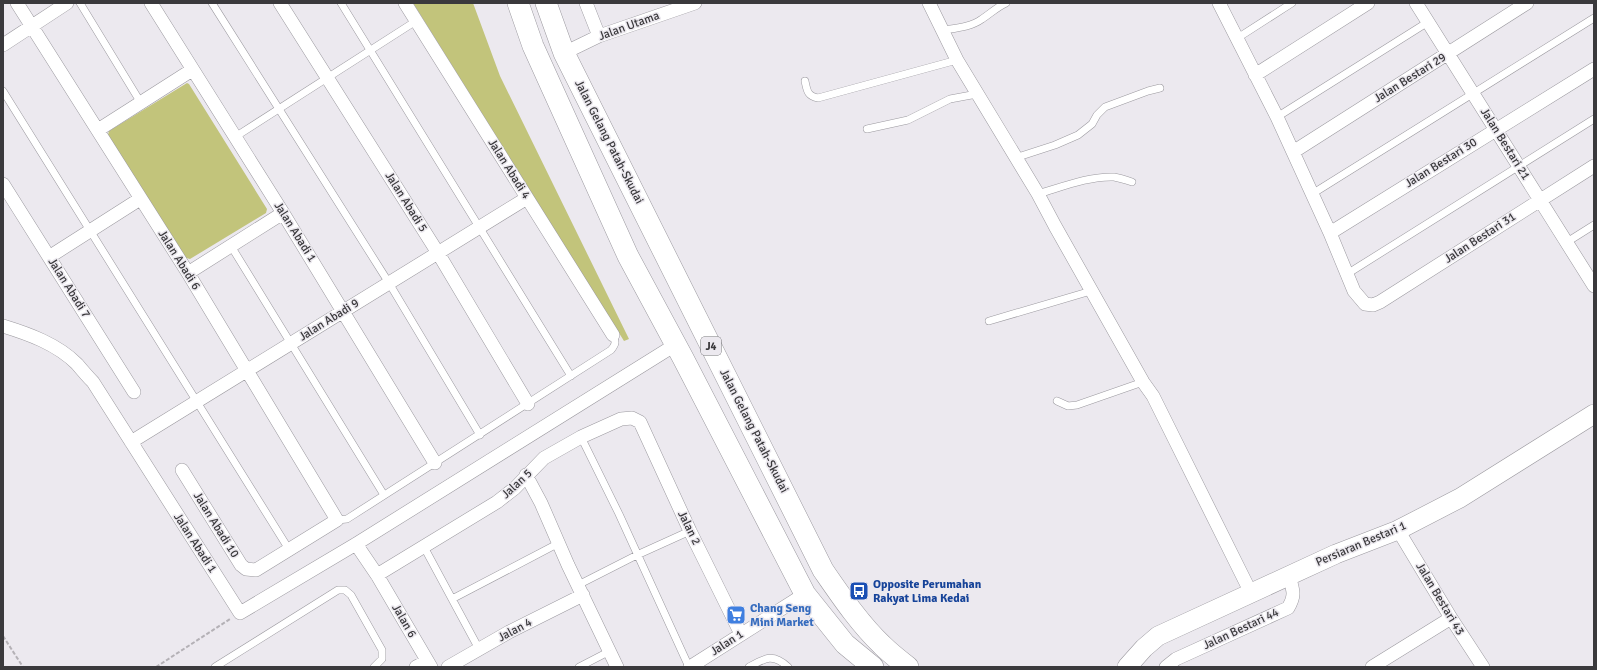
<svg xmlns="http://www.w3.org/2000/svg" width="1597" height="670" viewBox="0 0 1597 670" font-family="Signika,sans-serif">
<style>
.green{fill:#c2c47b}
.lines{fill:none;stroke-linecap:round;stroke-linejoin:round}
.lane-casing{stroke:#9b999f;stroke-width:8}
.street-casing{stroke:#9b999f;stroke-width:14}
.secondary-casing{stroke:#9b999f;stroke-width:20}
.primary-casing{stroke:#9b999f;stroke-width:22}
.path{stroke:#b4b1b6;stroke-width:2;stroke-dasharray:4 2;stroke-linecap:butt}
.lane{stroke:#fff;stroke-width:7}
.street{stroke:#fff;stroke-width:13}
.secondary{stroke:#fff;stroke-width:19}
.primary{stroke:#fff;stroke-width:21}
.labels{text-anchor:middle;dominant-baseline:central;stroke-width:3;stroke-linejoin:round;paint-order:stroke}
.shield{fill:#ece9ef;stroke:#6f6e72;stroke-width:1}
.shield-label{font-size:11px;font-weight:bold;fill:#3a393c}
.street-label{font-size:12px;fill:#3a393c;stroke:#ece9ef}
.transit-label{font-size:12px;font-weight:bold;fill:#164399;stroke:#ece9ef;text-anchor:start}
.shop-label{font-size:12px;font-weight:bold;fill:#366cbe;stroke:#ece9ef;text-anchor:start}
</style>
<rect width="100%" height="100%" fill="#ece9ef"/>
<path class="green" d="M413 3H473L500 76 629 339 624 341Z
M187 83 189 84 267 209 266 213 190 259 186 258 108 135 109 131Z"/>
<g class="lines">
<g class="lane-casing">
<path id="lane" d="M80 3 141 103
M212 3 389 283 480 435
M341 3 571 376
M943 30C956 28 971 27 982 19 991 13 997 7 1006 3
M1236 39 1292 3
M805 81C807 90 807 96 818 98L957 60
M3 91 290 551
M1277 117 1428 22
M867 129 908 120 950 99 977 94
M235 137 416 21
M1015 158 1055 145 1078 135 1092 124 1097 115 1105 107 1148 91 1160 88
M1038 194C1062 187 1089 176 1114 177 1120 178 1126 180 1132 182
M1312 194 1594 18
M1567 242 1594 225
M231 246 384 495
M1347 274 1594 119
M989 321 1091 291
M1057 401 1068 406 1077 405 1143 382
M581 437 619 514 689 667
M337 520 347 519 611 350C616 344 616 342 613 335
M424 547 452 599
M578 585 637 555 690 531
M479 649 452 599 559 543
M215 667 338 590H345L351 595 382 650V659L374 667
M579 667 610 651
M749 667C765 658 773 653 788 667"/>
</g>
<g class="street-casing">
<path id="street" d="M17 3 188 273 337 520 256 570 246 569 241 565 182 470
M151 3 283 213 435 463
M280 3 438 253 528 404
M405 3 613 335
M586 3 599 36
M929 3 957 60 1038 194 1055 226 1143 382 1153 396 1251 593
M1219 3 1277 117 1330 233 1354 291 1365 304 1373 305 1380 302 1594 166
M1416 3 1594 286
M3 45 67 3
M564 53 599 36 695 3
M1255 75 1368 3
M98 130 192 70
M1293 152 1527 3
M3 184 134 392
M1330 233 1594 69
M49 257 140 199
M188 273 283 213
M3 326C29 334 57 344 77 364 82 370 87 376 93 382L240 613 356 544 675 345
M131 442 527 198
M526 475 541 503 568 565 617 667
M1398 530 1451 618 1483 667
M356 544 377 575 431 667
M377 575 497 502 515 488 544 458 581 437 621 419 632 418 640 422 690 531 741 634
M416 667 427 661
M448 667 509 632 583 595
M690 667 805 594
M1166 667 1176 659 1288 608C1296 595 1293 590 1289 576
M1372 667 1451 618"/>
</g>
<g class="secondary-casing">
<path id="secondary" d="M1127 667 1144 648 1158 636 1336 554 1398 530 1460 498 1594 414"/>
</g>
<g class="primary-casing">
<path id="primary" d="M518 3 533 46 628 256 683 358 805 594 845 644 873 667
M546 3 564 53 823 570C841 596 859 623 882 645 890 653 899 660 908 667"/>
</g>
<path class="path" d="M3 636 23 667
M156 667 230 619"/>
<use href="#lane" class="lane"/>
<use href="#street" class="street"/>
<use href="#secondary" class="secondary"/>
<use href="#primary" class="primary"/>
</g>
<defs>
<g id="bus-square" transform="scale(1)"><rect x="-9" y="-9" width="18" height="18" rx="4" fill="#1a4fb4" stroke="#ece9ef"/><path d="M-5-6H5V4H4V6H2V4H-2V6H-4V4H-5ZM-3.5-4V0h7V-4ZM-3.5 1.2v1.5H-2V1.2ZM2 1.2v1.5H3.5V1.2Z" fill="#fff"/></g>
<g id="supermarket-square" transform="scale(1)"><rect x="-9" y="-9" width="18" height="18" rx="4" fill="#3f7fe0" stroke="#ece9ef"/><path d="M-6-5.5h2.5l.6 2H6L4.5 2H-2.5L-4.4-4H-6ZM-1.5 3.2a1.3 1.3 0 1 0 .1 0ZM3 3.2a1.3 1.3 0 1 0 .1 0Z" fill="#fff"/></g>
</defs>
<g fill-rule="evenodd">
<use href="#bus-square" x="859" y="591"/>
<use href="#supermarket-square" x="736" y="615"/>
</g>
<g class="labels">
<rect class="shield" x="701" y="337" width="20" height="18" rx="3"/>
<g class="shield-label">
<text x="711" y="346">J4</text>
</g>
<g class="street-label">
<text transform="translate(629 26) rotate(-20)">Jalan Utama</text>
<text transform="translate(1410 78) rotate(-32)">Jalan Bestari 29</text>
<text transform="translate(609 142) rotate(63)">Jalan Gelang Patah-Skudai</text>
<text transform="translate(1505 144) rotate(58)">Jalan Bestari 21</text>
<text transform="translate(1441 163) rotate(-32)">Jalan Bestari 30</text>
<text transform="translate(509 169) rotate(58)">Jalan Abadi 4</text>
<text transform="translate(406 202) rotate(58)">Jalan Abadi 5</text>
<text transform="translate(295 232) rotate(58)">Jalan Abadi 1</text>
<text transform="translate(1480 238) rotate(-33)">Jalan Bestari 31</text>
<text transform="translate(179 260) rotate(58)">Jalan Abadi 6</text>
<text transform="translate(69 288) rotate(58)">Jalan Abadi 7</text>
<text transform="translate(329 320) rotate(-32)">Jalan Abadi 9</text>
<text transform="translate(754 431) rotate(63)">Jalan Gelang Patah-Skudai</text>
<text transform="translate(517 484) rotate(-43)">Jalan 5</text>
<text transform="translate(216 525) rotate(58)">Jalan Abadi 10</text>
<text transform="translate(689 528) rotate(64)">Jalan 2</text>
<text transform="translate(195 543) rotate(57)">Jalan Abadi 1</text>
<text transform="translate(1361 544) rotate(-23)">Persiaran Bestari 1</text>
<text transform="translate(1440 599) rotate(59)">Jalan Bestari 43</text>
<text transform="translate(404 621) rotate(60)">Jalan 6</text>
<text transform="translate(1241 629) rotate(-25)">Jalan Bestari 44</text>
<text transform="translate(515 630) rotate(-28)">Jalan 4</text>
<text transform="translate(727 643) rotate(-33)">Jalan 1</text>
</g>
<g class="transit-label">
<text x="873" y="584">Opposite Perumahan<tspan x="873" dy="14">Rakyat Lima Kedai</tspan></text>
</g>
<g class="shop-label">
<text x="750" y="608">Chang Seng<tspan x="750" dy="14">Mini Market</tspan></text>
</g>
</g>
<rect width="1597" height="670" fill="none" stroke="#3a393c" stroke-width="8"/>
</svg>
